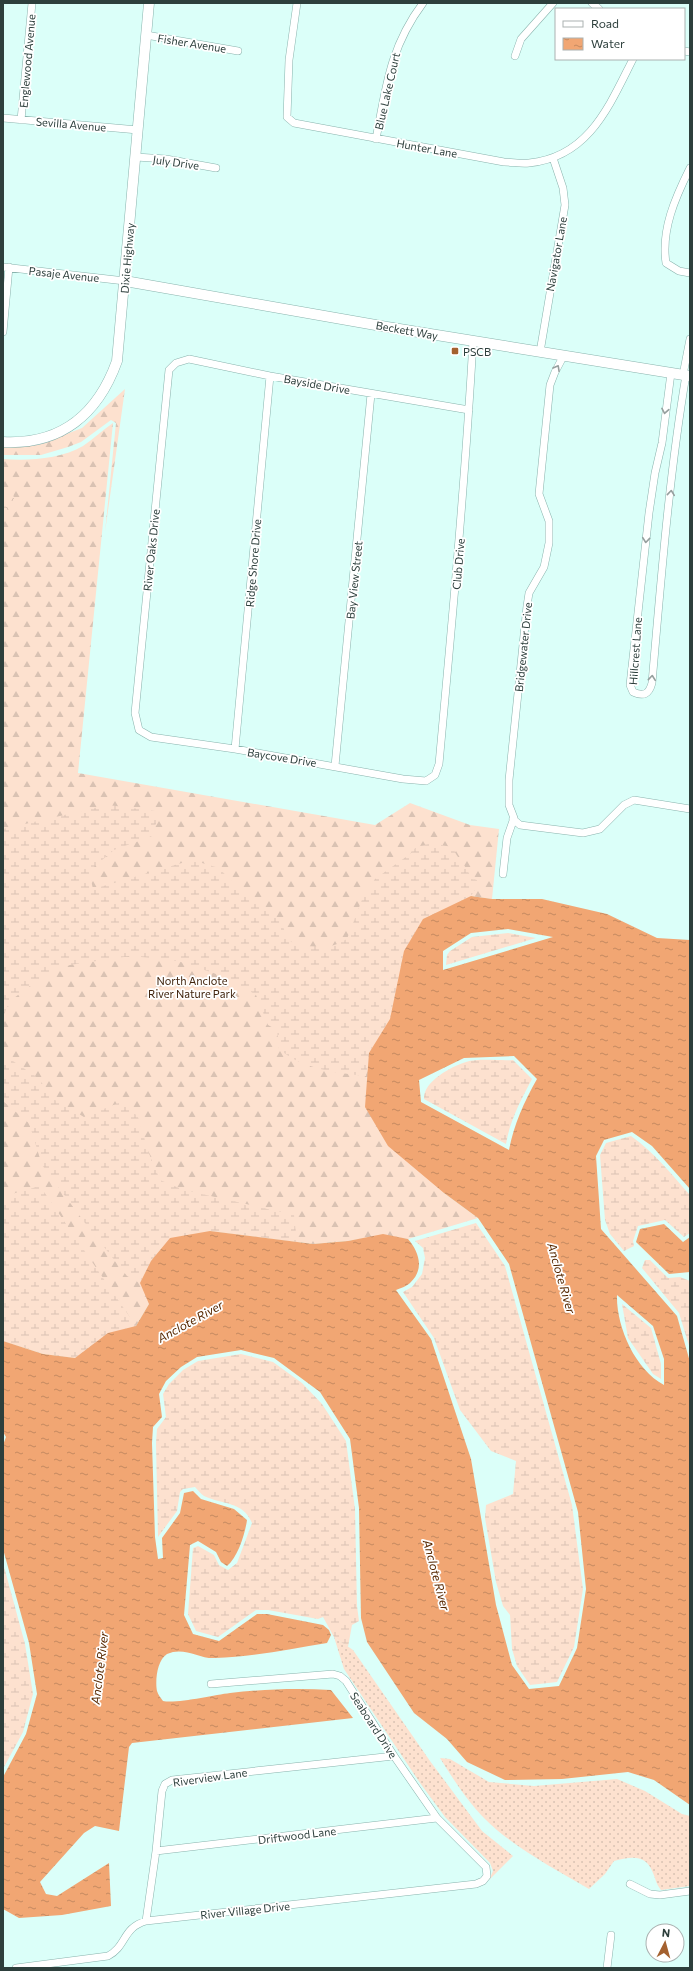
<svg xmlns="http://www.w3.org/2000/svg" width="693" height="1971" viewBox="0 0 693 1971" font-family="Commissioner,sans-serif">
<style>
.grass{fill:url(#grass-dots)}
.forest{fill:url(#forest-firs)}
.wetland{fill:url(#wetland-marsh)}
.park{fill:url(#park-crowns)}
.water{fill:url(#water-ripples);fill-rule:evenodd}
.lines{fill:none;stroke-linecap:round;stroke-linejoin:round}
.street-casing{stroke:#89b3ad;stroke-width:8}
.secondary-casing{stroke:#89b3ad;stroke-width:11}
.street{stroke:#fff;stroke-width:7}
.secondary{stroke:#fff;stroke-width:10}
.oneway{stroke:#969f9e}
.poi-dot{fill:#a4612f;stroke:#fff;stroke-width:1.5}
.labels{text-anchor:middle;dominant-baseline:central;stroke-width:3.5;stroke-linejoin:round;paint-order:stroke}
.street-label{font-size:11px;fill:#2d3f3c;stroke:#fff}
.poi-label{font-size:11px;fill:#2d3f3c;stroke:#fff;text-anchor:start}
.park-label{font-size:11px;fill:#40230c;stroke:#fff}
.water-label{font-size:12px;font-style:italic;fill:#572800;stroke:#fff}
</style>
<defs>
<pattern id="grass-dots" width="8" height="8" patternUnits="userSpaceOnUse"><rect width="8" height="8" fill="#fde1cf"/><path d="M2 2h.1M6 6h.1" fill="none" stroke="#d9c2b3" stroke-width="1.8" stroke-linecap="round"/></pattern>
<pattern id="forest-firs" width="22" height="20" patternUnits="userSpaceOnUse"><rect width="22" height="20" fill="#fde1cf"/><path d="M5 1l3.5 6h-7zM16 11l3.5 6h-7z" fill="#d9c2b3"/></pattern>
<pattern id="wetland-marsh" width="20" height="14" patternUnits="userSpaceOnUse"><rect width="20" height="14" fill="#fde1cf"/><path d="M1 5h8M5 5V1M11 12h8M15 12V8" fill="none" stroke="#d9c2b3"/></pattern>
<pattern id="park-crowns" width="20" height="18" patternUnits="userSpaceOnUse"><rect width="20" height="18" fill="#fde1cf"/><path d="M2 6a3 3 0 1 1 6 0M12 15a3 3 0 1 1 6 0" fill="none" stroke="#d9c2b3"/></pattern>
<pattern id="water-ripples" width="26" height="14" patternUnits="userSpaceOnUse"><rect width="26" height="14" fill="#f1a673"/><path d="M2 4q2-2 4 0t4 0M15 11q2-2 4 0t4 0" fill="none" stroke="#c48960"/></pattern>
</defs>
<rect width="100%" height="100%" fill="#dbfff9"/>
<path class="grass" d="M334 1637 353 1650 430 1761 482 1831 513 1856 489 1880 493 1871 490 1863 445 1817 420 1783 344 1669Z
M440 1758 450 1759 489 1782 534 1786 617 1779 645 1791 682 1814 690 1816V1886L661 1890C656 1884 656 1880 653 1873 646 1853 630 1857 614 1861L605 1874 589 1889C555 1869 513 1847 485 1819 468 1802 453 1779 440 1758Z"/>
<path class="forest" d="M125 389 105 532 116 423 111 420 81 442 68 447 41 455H3V446L38 445 82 428Z
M113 423 78 773 375 825 410 803 470 825 499 829 492 899 471 896 390 1019 444 1193 478 1218 408 1239 383 1235 348 1241 313 1244 210 1231 149 1304 136 1326 75 1358 43 1354 3 1341V459C28 461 61 459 83 446 93 439 103 430 113 423Z"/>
<path class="wetland" d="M108 805 155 811 158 817 152 836 114 850 89 871 93 889 192 860 219 868 237 887 282 923 287 939 301 948C309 945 317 947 325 947 333 946 340 943 347 939L363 897 375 879 410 854 416 847 432 843 452 847C458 859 467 867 472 879L477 880 476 888 471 896 423 919 404 951 390 1019 369 1053 366 1076C336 1073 302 1069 279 1049L277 1030 268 1025 256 995 228 978 178 961 131 956 70 965 50 971 10 1001 3 1017V829Z
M508 933 536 938 446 965 447 955 450 951 472 937Z
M10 1059 38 1078 55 1100 84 1117 123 1101 138 1117 148 1151 160 1180 184 1190 294 1215 297 1242 210 1231 151 1261 140 1283 127 1276 85 1223 42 1165 29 1123 3 1101V1061Z
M513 1060 532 1079C521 1100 510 1120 506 1144L424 1099C423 1082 450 1067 466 1062 478 1058 500 1061 513 1060Z
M631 1136C655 1153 671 1174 690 1195V1233L684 1237 665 1220 638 1226 633 1241 634 1246 624 1251 610 1234 605 1220 600 1155 606 1143Z
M40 1186 136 1326 108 1333 75 1358 45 1354 3 1341V1200L15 1193Z
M476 1223 505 1266 572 1505 583 1589 574 1647 557 1682 530 1685 517 1666 512 1649 510 1615 503 1606 496 1582 485 1518 486 1505 513 1494 516 1461 491 1451 460 1410 434 1338 403 1292 412 1287 422 1274 425 1258 423 1248 415 1241Z
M645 1260H650L668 1278 680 1277 690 1281V1349L679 1313 642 1268Z
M622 1304 651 1328 661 1364V1379L653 1374 628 1338Z
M241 1354 273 1362 302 1383 322 1404 346 1441 355 1509 357 1606 359 1621 352 1625 348 1647 334 1637 323 1617 318 1619 268 1610H256L218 1637 196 1631 188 1614 193 1548 198 1546 214 1555 219 1565 228 1570 237 1563 252 1523C243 1501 223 1505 204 1496 201 1494 198 1490 195 1487L183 1489 180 1492 177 1511 158 1537 156 1443 157 1429 166 1417 163 1394 169 1384 183 1370 198 1361Z
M3 1563 25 1644 33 1694 23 1732 3 1769Z"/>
<path class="park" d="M13 493 16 512 3 514V495Z"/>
<path class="water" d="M471 896 492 899H542L607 914 657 938 690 940V1189L652 1146 632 1132 604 1140 596 1156 601 1229 677 1316 690 1362V1805L654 1780 628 1772 562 1779 505 1780 467 1762 447 1739 414 1713 367 1642 361 1618 359 1508 350 1439 320 1392 274 1358 241 1350 197 1357 181 1367 166 1381 159 1394 162 1417 153 1427 152 1443 155 1537 158 1559 163 1558 162 1538 180 1513 184 1493 193 1491 201 1499 234 1509 247 1520C245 1534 238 1557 227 1566L221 1562 216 1552 198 1541 190 1545 184 1615 193 1634 219 1641 257 1614H267L323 1625 329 1630 331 1635 327 1643C290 1649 252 1657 215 1658 199 1659 184 1646 167 1654 157 1660 155 1681 157 1691 158 1695 161 1698 163 1701 176 1704 214 1695 230 1693 263 1689 298 1688 331 1690L353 1718 132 1743 129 1747 119 1831 95 1826 84 1833 40 1882 46 1894 57 1896 109 1863 111 1906 62 1915 19 1918 3 1909V1777L26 1734 37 1694 29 1643 3 1549V1445L6 1437 3 1432V1341L43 1354 75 1358 108 1333 136 1326 149 1304 140 1283 151 1261 170 1238 210 1231 313 1244 348 1241 383 1234 408 1239C419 1252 425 1269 410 1283 407 1286 401 1288 396 1290L431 1339 471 1459 496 1605 512 1665 529 1689 559 1686 577 1648 586 1589 578 1512 509 1264 478 1218 444 1193 388 1146 365 1107 369 1053 390 1019 404 951 423 919ZM508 929 553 937 443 970V951L471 933ZM514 1056 537 1079C524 1102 514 1124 509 1150L421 1102 419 1080 464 1058ZM617 1295 653 1326 664 1359V1385C635 1370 616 1326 617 1295Z
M664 1224 683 1242 690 1237V1272L669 1274 636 1242 640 1229Z"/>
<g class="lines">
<g class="street-casing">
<path id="street" d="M297 3 289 60 287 117 294 123 504 162C512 162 521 164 529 163 589 157 609 106 633 59
M592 3 599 9
M146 35 238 51
M684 51 690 52
M515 56 521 39 553 3
M3 118 138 130
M21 120 32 3
M376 139C386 87 390 47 423 3
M136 157 166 159 216 168
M690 168C675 198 661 230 666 263L679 271 690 273
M3 267 125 281
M3 332 9 267
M540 352 565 205 563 188 553 158
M671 373 662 443 655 473 649 513 630 685 633 692C644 697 649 694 652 683 661 580 669 476 686 375
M683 375 690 339
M469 410 270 376 189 359 176 363 169 370 135 713 139 730 151 737 235 749 403 779 426 781 435 775 439 764C452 623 465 482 473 341
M235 749 270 376
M335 766 371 394
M513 819 520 825 583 833 600 829 624 805 634 800 690 809
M503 874 507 838 514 818 509 805V780L527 606 529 593 544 567 549 543V521L539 494 550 385 555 372 564 355
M156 1851 437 1818
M630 1884 650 1894 660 1895 690 1891
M146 1921 156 1851 162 1791 165 1784 172 1780 394 1756
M16 1968 108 1956C127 1946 122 1928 146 1921L476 1884 483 1881 487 1876 486 1867 437 1818 394 1756 346 1681 340 1676 333 1674 211 1684
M607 1968 611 1935"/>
</g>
<g class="secondary-casing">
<path id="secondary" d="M125 281 387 327 690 376
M3 442C61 445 98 414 117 361L149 3"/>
</g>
<use href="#street" class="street"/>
<use href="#secondary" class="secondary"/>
</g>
<defs><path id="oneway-chevron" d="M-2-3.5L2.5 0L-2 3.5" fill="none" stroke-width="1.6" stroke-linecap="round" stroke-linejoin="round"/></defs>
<g class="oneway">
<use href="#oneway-chevron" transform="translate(557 368) rotate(-61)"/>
<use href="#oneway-chevron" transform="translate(665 411) rotate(100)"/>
<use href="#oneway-chevron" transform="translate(671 493) rotate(-84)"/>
<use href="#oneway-chevron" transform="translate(646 540) rotate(96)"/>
<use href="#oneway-chevron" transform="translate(652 678) rotate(-84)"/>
</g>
<rect class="poi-dot" x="451" y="347" width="8" height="8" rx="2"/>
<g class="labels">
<g class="street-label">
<text transform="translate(192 43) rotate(9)">Fisher Avenue</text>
<text transform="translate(27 61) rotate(-85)">Englewood Avenue</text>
<text transform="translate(387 91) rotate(-77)">Blue Lake Court</text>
<text transform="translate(71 124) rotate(5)">Sevilla Avenue</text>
<text transform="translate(427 148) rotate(10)">Hunter Lane</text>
<text transform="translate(176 162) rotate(8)">July Drive</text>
<text transform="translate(556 254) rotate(-80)">Navigator Lane</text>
<text transform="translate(127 258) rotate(-85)">Dixie Highway</text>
<text transform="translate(64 274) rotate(6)">Pasaje Avenue</text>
<text transform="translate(407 330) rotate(10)">Beckett Way</text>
<text transform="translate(317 384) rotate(10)">Bayside Drive</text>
<text transform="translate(151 550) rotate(-84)">River Oaks Drive</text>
<text transform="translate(253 563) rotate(-85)">Ridge Shore Drive</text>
<text transform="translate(458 564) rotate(-85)">Club Drive</text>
<text transform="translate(354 580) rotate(-84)">Bay View Street</text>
<text transform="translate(523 647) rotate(-84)">Bridgewater Drive</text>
<text transform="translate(635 651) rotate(-86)">Hillcrest Lane</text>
<text transform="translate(282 757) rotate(9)">Baycove Drive</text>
<text transform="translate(374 1725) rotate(57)">Seaboard Drive</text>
<text transform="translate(210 1777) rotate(-8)">Riverview Lane</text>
<text transform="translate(297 1835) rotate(-7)">Driftwood Lane</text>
<text transform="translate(245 1910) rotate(-6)">River Village Drive</text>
</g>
<g class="poi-label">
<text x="463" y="351">PSCB</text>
</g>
<g class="park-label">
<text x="192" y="980">North Anclote<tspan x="192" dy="13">River Nature Park</tspan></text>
</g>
<g class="water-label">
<text transform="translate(562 1278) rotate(74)">Anclote River</text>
<text transform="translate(190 1321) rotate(-29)">Anclote River</text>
<text transform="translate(437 1575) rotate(75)">Anclote River</text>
<text transform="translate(99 1668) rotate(-83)">Anclote River</text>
</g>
</g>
<rect width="693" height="1971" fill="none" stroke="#2d3f3c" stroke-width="8"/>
<rect x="555" y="8" width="130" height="52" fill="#ffffff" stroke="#abb2b1"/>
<rect x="563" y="21" width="20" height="6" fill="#ffffff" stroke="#abb2b1"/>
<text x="591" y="28" font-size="12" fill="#2d3f3c">Road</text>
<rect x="563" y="38" width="20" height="12" fill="url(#water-ripples)" stroke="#abb2b1"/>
<text x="591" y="48" font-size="12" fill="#2d3f3c">Water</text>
<g transform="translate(665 1943) rotate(6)"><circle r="19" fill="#ffffff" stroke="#abb2b1"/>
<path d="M0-3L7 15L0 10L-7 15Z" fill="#a4612f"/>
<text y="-6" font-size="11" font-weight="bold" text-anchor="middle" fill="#2d3f3c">N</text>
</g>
</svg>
